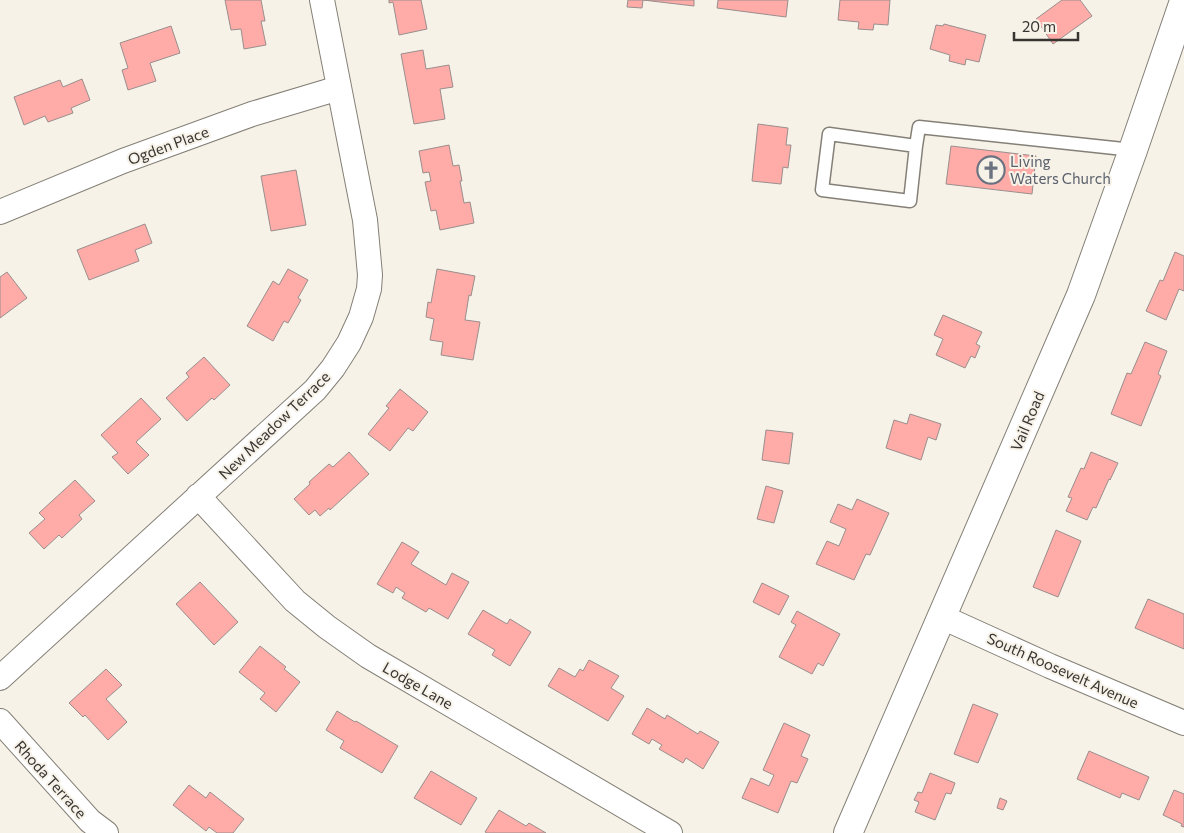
<svg xmlns="http://www.w3.org/2000/svg" width="1184" height="833" viewBox="0 0 1184 833" font-family="Commissioner,sans-serif">
<style>
.building{fill:#ffaba7;stroke:#998e8d}
.lines{fill:none;stroke-linecap:round;stroke-linejoin:round}
.lane-casing{stroke:#848077;stroke-width:15}
.street-casing{stroke:#848077;stroke-width:26}
.secondary-casing{stroke:#848077;stroke-width:30}
.lane{stroke:#fff;stroke-width:12}
.street{stroke:#fff;stroke-width:24}
.secondary{stroke:#fff;stroke-width:28}
.labels{text-anchor:middle;dominant-baseline:central;stroke-width:4;stroke-linejoin:round;paint-order:stroke}
.street-label{font-size:15px;fill:#373532;stroke:#f7f2e8}
.worship-label{font-size:15px;fill:#5b616d;stroke:#f7f2e8;text-anchor:start}
</style>
<rect width="100%" height="100%" fill="#f7f2e8"/>
<path class="building" d="M225 0H261L265 21H261L266 45 244 49 241 29 231 30Z
M389 0H421L427 29 399 35 393 2 389 3Z
M628 0H694V6L643 0 642 8 627 7Z
M718 0H788L786 17 717 8Z
M840 0H890L888 25 874 24 873 30 858 29 859 22 838 20Z
M1062 0H1080L1092 16 1053 44 1036 19Z
M944 24 986 35 979 62 966 59 965 65 949 61 950 55 930 49 936 25 943 26Z
M171 26 180 53 150 63 156 81 128 90 122 70 128 68 120 43Z
M423 50 426 69 449 65 453 87 440 89 445 119 414 124 401 54Z
M82 79 90 100 71 108 73 113 48 122 45 116 24 125 14 97 60 80 63 87Z
M758 124 788 128 786 145H791L788 168 783 167 781 184 752 181Z
M449 145 453 166 459 165 462 181H460L464 203 470 202 474 223 440 230 436 210 431 211 425 182 431 181 429 172 423 173 419 151Z
M951 146 1036 156 1032 194 946 184Z
M296 170 306 225 271 231 261 176Z
M145 224 152 243 135 250 139 261 89 280 77 250Z
M1175 252 1184 256V291L1179 289 1166 320 1146 311 1160 280 1163 281Z
M288 269 308 280 298 298 301 300 288 323 284 321 273 341 247 326 273 281 279 285Z
M437 269 475 276 471 296 469 295 465 320 480 322 473 360 441 355 443 342 430 340 434 319 426 317 428 302 431 303Z
M7 272 27 298 0 318V277Z
M943 315 982 332 976 344 980 346 975 358 971 356 965 368 936 355 943 339 934 335Z
M1145 342 1167 351 1158 374 1161 376 1141 426 1111 414 1127 373 1131 374Z
M204 357 230 385 214 400 212 398 187 421 166 398 189 377 186 373Z
M400 389 428 412 413 431 408 428 390 451 368 434 389 408 386 406Z
M141 398 161 419 136 442 149 455 128 474 112 457 118 453 101 435Z
M910 414 941 424 936 440 928 437 921 460 886 448 894 420 907 424Z
M766 430 793 433 789 464 762 460Z
M349 452 369 474 330 510 329 508 320 516 315 510 309 515 294 499 310 484 309 482 329 464 333 467Z
M1091 452 1118 463 1110 480 1109 479 1096 508 1093 507 1087 520 1066 511 1072 498 1068 497 1081 468 1084 469Z
M75 480 95 501 79 515 82 519 62 538 59 535 44 549 29 533 45 519 39 513Z
M766 486 783 491 774 523 757 519Z
M857 499 889 513 870 555 866 554 854 580 816 564 827 541 839 546 846 529 830 522 838 504 852 510Z
M1056 530 1081 541 1058 597 1033 587Z
M402 542 419 552 411 564 446 585 452 573 469 582 448 619 429 608 426 612 402 598 405 593 396 587 393 593 377 584Z
M200 582 238 622 214 645 176 604Z
M762 583 789 596 779 615 753 602Z
M1148 599 1184 614V649L1135 628Z
M483 610 507 624 510 619 531 632 510 666 492 655 495 650 468 634Z
M797 611 840 634 823 666 818 663 812 674 779 657 796 625 791 622Z
M260 646 286 667 284 669 300 682 276 712 260 699 265 693 239 672Z
M589 660 619 676 611 688 624 696 608 721 548 686 559 668 575 677 580 669 583 671Z
M106 669 122 685 106 699 127 722 108 740 85 715 83 717 69 703Z
M973 704 998 714 978 763 954 754Z
M647 708 665 719 667 715 698 734 700 731 719 742 703 769 686 758 683 763 659 749 662 745 652 739 649 744 632 734Z
M337 711 355 722 356 721 398 746 382 773 340 748 344 741 326 730Z
M784 723 810 735 801 756 808 759 797 783 791 781 778 813 742 798 751 778 769 786 774 775 763 770Z
M1089 751 1149 777 1139 800 1122 793 1120 798 1077 779Z
M431 771 477 798 461 825 414 798Z
M930 773 955 783 951 794 946 793 935 820 915 812 919 802 914 800 918 792 922 793Z
M189 785 206 798 210 792 244 819 233 833H217L209 827 206 831 173 805Z
M1174 790 1184 794V827L1181 826 1182 824 1163 815Z
M1000 798 1007 801 1003 810 997 808Z
M499 810 526 826 529 823 546 833H487L485 832Z"/>
<g class="lines">
<g class="lane-casing">
<path id="lane" d="M916 146 910 201 822 190 829 134 916 146 919 127 1133 150"/>
</g>
<g class="street-casing">
<path id="street" d="M0 212 123 161 252 114 339 88
M198 496 295 601 327 627 368 656 670 833
M942 617 1050 666 1184 723
M0 678 315 390 333 368 349 343 361 317 369 289 370 275 365 220 322 0
M0 721 90 821 106 833"/>
</g>
<g class="secondary-casing">
<path id="secondary" d="M848 833 1081 295 1133 150 1184 1"/>
</g>
<use href="#lane" class="lane"/>
<use href="#street" class="street"/>
<use href="#secondary" class="secondary"/>
</g>
<defs>
<g id="church-ring" transform="scale(1.4375)"><circle r="9.5" fill="#f7f2e8" stroke="#6b7280" stroke-width="1.5"/><path d="M-1.2-6h2.4v3.5h3.3v2.4h-3.3V6h-2.4V-.1h-3.3v-2.4h3.3Z" fill="#6b7280"/></g>
</defs>
<g fill-rule="evenodd">
<use href="#church-ring" x="991" y="170"/>
</g>
<g class="labels">
<g class="street-label">
<text transform="translate(168 145) rotate(-20)">Ogden Place</text>
<text transform="translate(1027 421) rotate(-67)">Vail Road</text>
<text transform="translate(274 425) rotate(-44)">New Meadow Terrace</text>
<text transform="translate(1063 670) rotate(24)">South Roosevelt Avenue</text>
<text transform="translate(418 685) rotate(30)">Lodge Lane</text>
<text transform="translate(51 779) rotate(48)">Rhoda Terrace</text>
</g>
<g class="worship-label">
<text x="1010" y="161">Living<tspan x="1010" dy="17">Waters Church</tspan></text>
</g>
</g>
<path d="M1014 32v8h64v-8" fill="none" stroke="#373532" stroke-width="2.5"/>
<text x="1022" y="32" font-size="15" fill="#373532" stroke="#f7f2e8" stroke-width="4" paint-order="stroke">20 m</text>
</svg>
